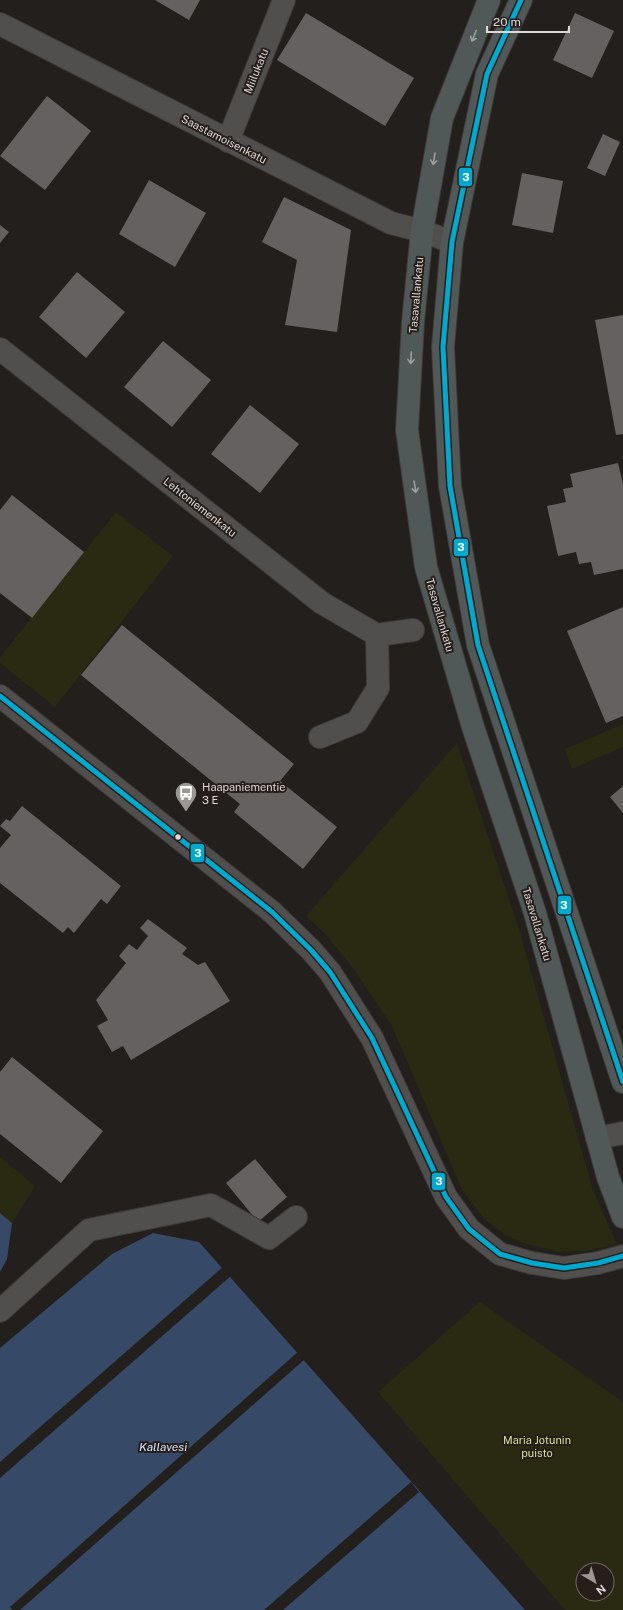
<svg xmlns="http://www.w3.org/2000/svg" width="623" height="1610" viewBox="0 0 623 1610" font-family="'Public Sans',sans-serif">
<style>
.green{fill:#292a11;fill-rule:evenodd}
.water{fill:#364a67}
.pier{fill:#231f1d}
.building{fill:#646160}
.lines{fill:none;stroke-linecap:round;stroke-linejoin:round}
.minor-casing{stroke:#3e3a39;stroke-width:24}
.major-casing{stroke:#3e3a39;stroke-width:24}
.minor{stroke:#514f4e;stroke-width:22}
.major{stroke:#505958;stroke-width:22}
.bus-1-casing{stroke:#251e1b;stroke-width:8}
.bus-1{stroke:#00a9ce;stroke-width:5}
.oneway{stroke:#9e9f9d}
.bus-dot{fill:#ddd8d6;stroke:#251e1b;stroke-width:1.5}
.labels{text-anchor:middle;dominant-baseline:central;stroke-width:4;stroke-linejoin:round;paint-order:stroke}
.street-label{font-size:11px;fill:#ddd8d6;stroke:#251e1b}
.poi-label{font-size:11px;fill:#ddd8d6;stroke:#251e1b;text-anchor:start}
.park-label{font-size:11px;fill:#d7df9a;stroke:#251e1b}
.water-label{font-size:12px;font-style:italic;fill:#d3e3fa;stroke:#251e1b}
.line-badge{stroke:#251e1b;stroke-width:1.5}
.badge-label{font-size:11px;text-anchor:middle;font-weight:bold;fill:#fff}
</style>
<rect width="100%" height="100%" fill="#231f1d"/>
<path class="green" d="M116 512 173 556 55 707 0 663V657Z
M623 724V747L572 769 565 749Z
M457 743 518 926 593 1190 617 1244 585 1251 558 1252 527 1244 507 1236 485 1220 462 1190 392 1026 350 964 326 935 306 916Z
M0 1157 35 1186 12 1223 0 1213Z
M480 1302 623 1402V1610H565L378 1392ZM583 1570H607V1594H583Z"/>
<path class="water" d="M0 1213 12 1223 7 1259 0 1272Z
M153 1233 199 1242 525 1610H0V1348L112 1254Z"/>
<path class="pier" d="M224 1266 232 1275 0 1478V1462Z
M299 1351 305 1359 20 1610H12L10 1607Z
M411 1482 419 1492 283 1610H264Z"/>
<path class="building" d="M155 0H200L189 20Z
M306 13 414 78 385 126 277 60Z
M575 13 614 31 592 78 553 60Z
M47 96 91 131 45 190 0 156Z
M603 134 620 142 605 176 587 168Z
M522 173 563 181 553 233 512 225Z
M149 180 206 213 175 267 119 234Z
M284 197 351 230 337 332 285 325 297 260 262 242Z
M0 225 9 232 0 243Z
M77 272 125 312 86 358 39 317Z
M623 315V434L616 435 595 320Z
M163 341 211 380 172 427 124 387Z
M250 405 299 444 260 493 211 454Z
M618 463 623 484V569L594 575 591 562 579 564 576 552 558 556 547 506 566 502 563 489 573 487 570 474Z
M12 495 84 552 32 618 0 593V510Z
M623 607V716L606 723 567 631Z
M122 625 294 764 280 781 337 827 303 869 234 812 240 804 81 675Z
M623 786V813L610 797Z
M22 806 121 886 107 904 101 899 74 933 68 927 63 933 0 883V848L11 835 0 826 6 819 10 821Z
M148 919 187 948 182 954 198 965 205 962 230 1001 131 1060 123 1046 112 1052 97 1026 108 1020 96 1000 126 963 119 956 129 944 137 950 148 936 140 928Z
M12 1057 103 1131 61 1183 0 1134V1072Z
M255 1159 287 1197 258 1222 226 1183Z"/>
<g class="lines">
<g class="minor-casing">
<path id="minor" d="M0 24 391 223 422 231 452 242
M228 141 284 0
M0 349 322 603 377 635 413 630
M0 696 272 912 311 950 330 972 372 1038 446 1197 469 1229 500 1254 532 1263 564 1268 598 1263 623 1256
M320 737 357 722 378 688 377 635
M597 1138 623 1133
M0 1311 89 1230 211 1205 269 1238 296 1217"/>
</g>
<g class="major-casing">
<path id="major" d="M489 0 442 118 422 231 413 322 407 430 426 567 473 727 535 913 608 1177 623 1217
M521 0 487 74 452 242 443 347 450 486 478 645 623 1082"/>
</g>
<use href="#minor" class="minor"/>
<use href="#major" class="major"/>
<g class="bus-1-casing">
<path id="bus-1" d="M521 0 487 74 452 242 443 347 450 486 478 645 623 1082
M0 696 272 912 311 950 330 972 372 1038 446 1197 469 1229 500 1254 532 1263 564 1268 598 1263 623 1256"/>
</g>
<use href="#bus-1" class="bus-1"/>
</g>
<defs><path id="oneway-shaft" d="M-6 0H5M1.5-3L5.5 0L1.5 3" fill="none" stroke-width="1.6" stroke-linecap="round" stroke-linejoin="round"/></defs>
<g class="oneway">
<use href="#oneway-shaft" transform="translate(474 36) rotate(112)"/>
<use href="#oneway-shaft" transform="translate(434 159) rotate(100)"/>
<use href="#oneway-shaft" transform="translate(411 358) rotate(93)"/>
<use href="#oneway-shaft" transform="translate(415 487) rotate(82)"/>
</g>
<defs>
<g id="bus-pin" transform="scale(1.15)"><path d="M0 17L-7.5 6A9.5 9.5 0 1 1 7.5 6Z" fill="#9c9795" stroke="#251e1b"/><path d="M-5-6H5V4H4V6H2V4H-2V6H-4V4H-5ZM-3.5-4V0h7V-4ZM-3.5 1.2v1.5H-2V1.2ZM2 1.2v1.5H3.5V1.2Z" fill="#fff"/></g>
</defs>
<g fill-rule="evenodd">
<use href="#bus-pin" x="186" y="793"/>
</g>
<circle class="bus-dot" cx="178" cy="837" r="3.5"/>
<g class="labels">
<g class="street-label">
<text transform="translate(256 71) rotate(-68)">Miilukatu</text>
<text transform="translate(224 139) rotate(27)">Saastamoisenkatu</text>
<text transform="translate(416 295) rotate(-85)">Tasavallankatu</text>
<text transform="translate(200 507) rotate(38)">Lehtoniemenkatu</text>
<text transform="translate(440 615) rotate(74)">Tasavallankatu</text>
<text transform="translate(537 924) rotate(73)">Tasavallankatu</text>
</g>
<g class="poi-label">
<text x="202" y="787">Haapaniementie<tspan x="202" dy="13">3 E</tspan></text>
</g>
<g class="park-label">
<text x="537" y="1440">Maria Jotunin<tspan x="537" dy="13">puisto</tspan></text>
</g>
<g class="water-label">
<text x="163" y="1447">Kallavesi</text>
</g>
</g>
<g class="line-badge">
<rect x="458" y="167" width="15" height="20" rx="4" fill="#00a9ce"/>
<rect x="453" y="538" width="16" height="19" rx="4" fill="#00a9ce"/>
<rect x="190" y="843" width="15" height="20" rx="4" fill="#00a9ce"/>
<rect x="557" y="895" width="15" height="20" rx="4" fill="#00a9ce"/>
<rect x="431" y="1172" width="15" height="19" rx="4" fill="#00a9ce"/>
</g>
<g class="badge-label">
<text x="466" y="181">3</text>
<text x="461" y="551">3</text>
<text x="198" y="857">3</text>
<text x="564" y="909">3</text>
<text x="439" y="1185">3</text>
</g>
<g transform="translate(595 1582) rotate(142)"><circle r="19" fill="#251e1b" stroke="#6f6866"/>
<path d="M0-3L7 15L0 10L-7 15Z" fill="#9c9795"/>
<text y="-6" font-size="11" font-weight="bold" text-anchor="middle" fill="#ddd8d6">N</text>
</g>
<path d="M487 26v6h82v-6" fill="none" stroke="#ddd8d6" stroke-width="2"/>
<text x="493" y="26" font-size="12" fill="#ddd8d6" stroke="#251e1b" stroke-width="3" paint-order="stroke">20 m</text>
</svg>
